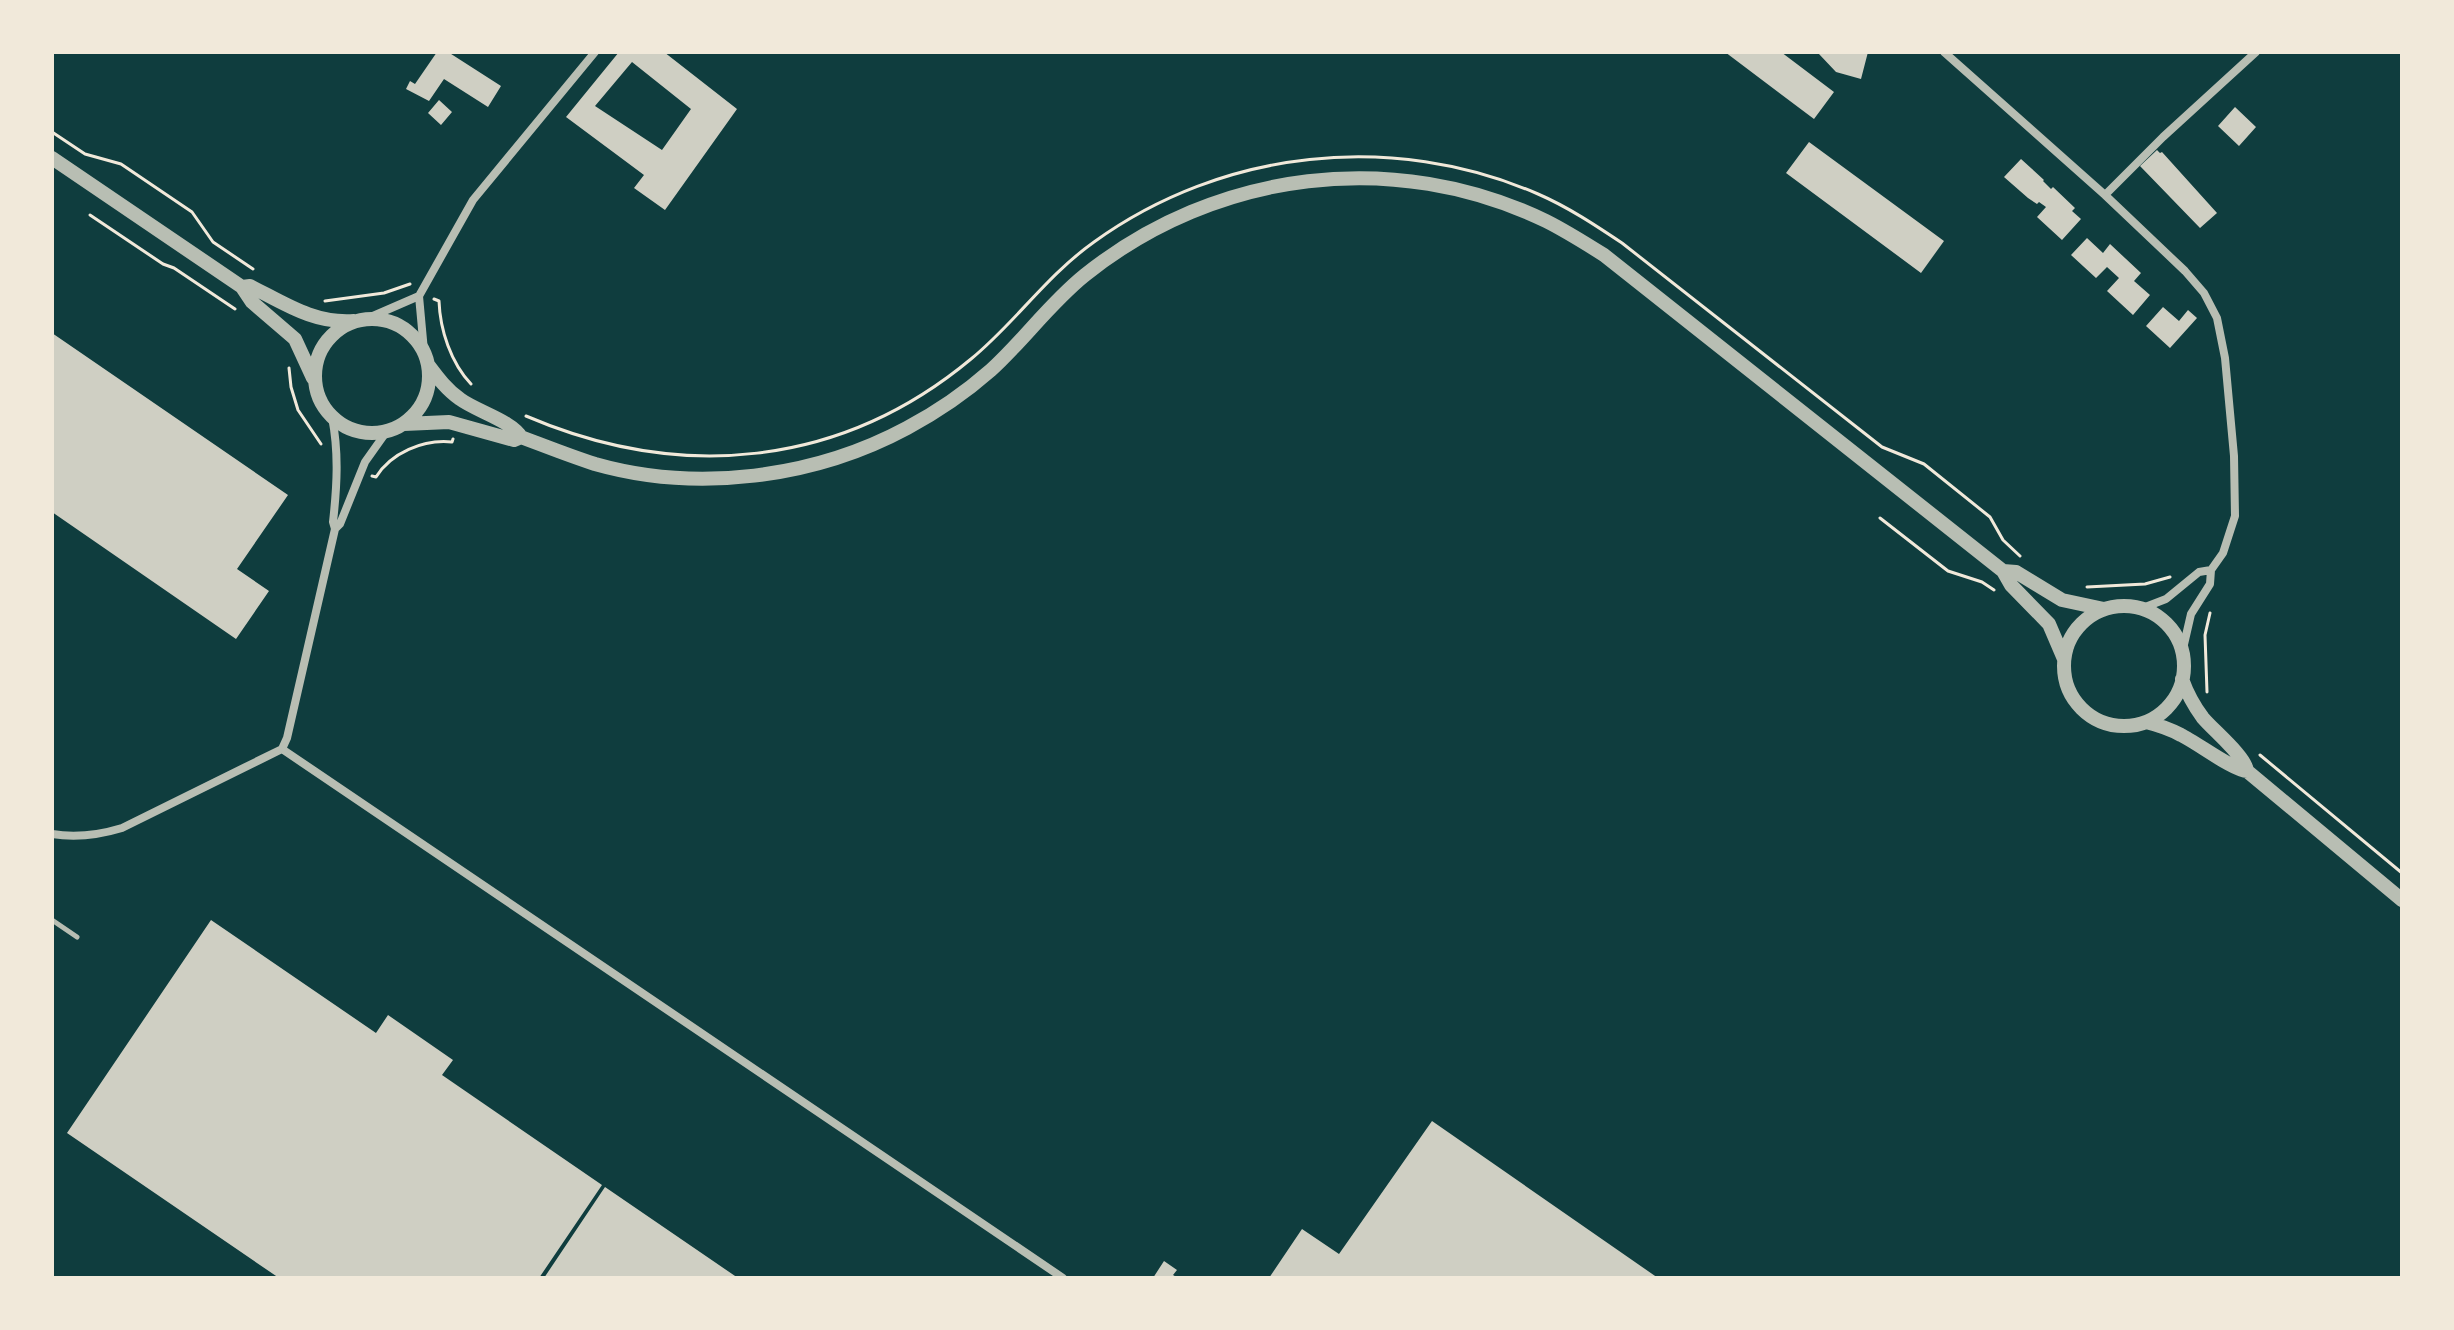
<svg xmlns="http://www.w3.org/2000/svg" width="2454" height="1330" viewBox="0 0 2454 1330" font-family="'Varela Round',sans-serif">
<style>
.building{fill:#cfcfc3;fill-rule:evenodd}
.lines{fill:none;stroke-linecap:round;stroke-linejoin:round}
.path{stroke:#f1e9da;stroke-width:3}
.service{stroke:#b8beb3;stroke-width:5}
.minor{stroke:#b8beb3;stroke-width:8}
.tertiary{stroke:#b8beb3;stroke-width:14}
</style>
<rect width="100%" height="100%" fill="#0f3d3e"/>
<path class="building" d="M437 52H448L501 86 488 107 444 79 429 101 406 89 410 81 415 84Z
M619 52H664L737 109 665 210 634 188 644 175 566 117ZM632 62 691 109 662 150 595 106Z
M1725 52H1781L1834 92 1814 119Z
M1819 52H1868L1861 79 1836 72 1819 54Z
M439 100 452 112 441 125 428 113Z
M2235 107 2256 127 2239 146 2218 126Z
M1809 142 1944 241 1921 273 1786 173Z
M2157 150 2160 153 2162 152 2217 213 2200 228 2140 166Z
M2021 159 2044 180 2043 181 2051 189 2053 187 2075 208 2072 211 2081 219 2062 240 2037 217 2046 207 2039 202 2037 204 2028 198 2004 177Z
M2087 238 2103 253 2110 244 2141 273 2134 281 2150 295 2133 315 2107 291 2119 278 2107 267 2096 278 2071 255Z
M2163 307 2179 321 2188 310 2197 318 2170 348 2146 326Z
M52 333 288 495 237 569 269 591 236 639 52 512Z
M211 920 376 1033 388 1015 453 1060 442 1075 602 1185 539 1278H279L67 1133Z
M1432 1121 1658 1278H1269L1302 1229 1339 1254Z
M605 1187 738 1278H544Z
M1164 1261 1177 1270 1173 1275 1178 1278H1153Z"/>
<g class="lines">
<path class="path" d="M52 132 85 154 121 164 192 212 213 242 253 269
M90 215 163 264 174 268 235 309
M434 299 439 301C440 330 451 363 471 384
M325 301 384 293 410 284
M289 368 291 387 298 410 321 444
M526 416C680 482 840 468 971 359 1015 323 1046 276 1094 242 1223 149 1392 131 1538 194 1568 207 1595 225 1622 243L1882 447 1924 464 1990 517 2003 540 2020 556
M372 476 376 477C391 453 423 439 452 442L453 439
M1880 518 1948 571 1982 582 1994 590
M2087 587 2145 584 2170 577
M2207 692 2205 635 2210 613
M2260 755 2402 873"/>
<path class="service" d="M52 920 77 937"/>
<path class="minor" d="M1944 52 2105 195 2185 271 2204 293 2217 318 2225 358 2234 456 2235 516 2223 553 2211 570 2210 584 2191 614 2182 653
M2105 195 2163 137 2256 52
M366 319 419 296
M424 351 419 296 473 200 595 52
M335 529 340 524 365 462 387 431
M2140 609 2166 599 2199 572 2211 570
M282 749 1063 1278
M52 834C76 838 99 835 122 828L282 749 287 738 335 529 333 522C337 486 339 453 332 417"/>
<path class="tertiary" d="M52 158 242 287 252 302 295 339 313 378
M242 287 250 286C284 303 314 324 354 321
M315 376a57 57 0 1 1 114 0a57 57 0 1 1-114 0Z
M429 366C438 378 447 390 460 399 476 411 512 421 521 437 545 446 570 456 595 464 697 493 814 478 907 428 937 412 966 392 991 370 1024 340 1050 303 1085 275 1216 170 1395 148 1546 221 1566 231 1585 243 1604 255L2003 571 2011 585 2049 624 2064 659
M404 424 449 422 514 440 521 437
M2003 571 2016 572 2062 600 2104 609
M2064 666a60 60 0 1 1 120 0a60 60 0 1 1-120 0Z
M2182 679C2187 693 2194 706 2203 718 2214 731 2246 757 2247 771
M2146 722C2158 725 2170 729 2181 735 2196 742 2234 771 2247 771L2402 900"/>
</g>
<rect width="2454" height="1330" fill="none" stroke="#f1e9da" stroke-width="108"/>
</svg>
